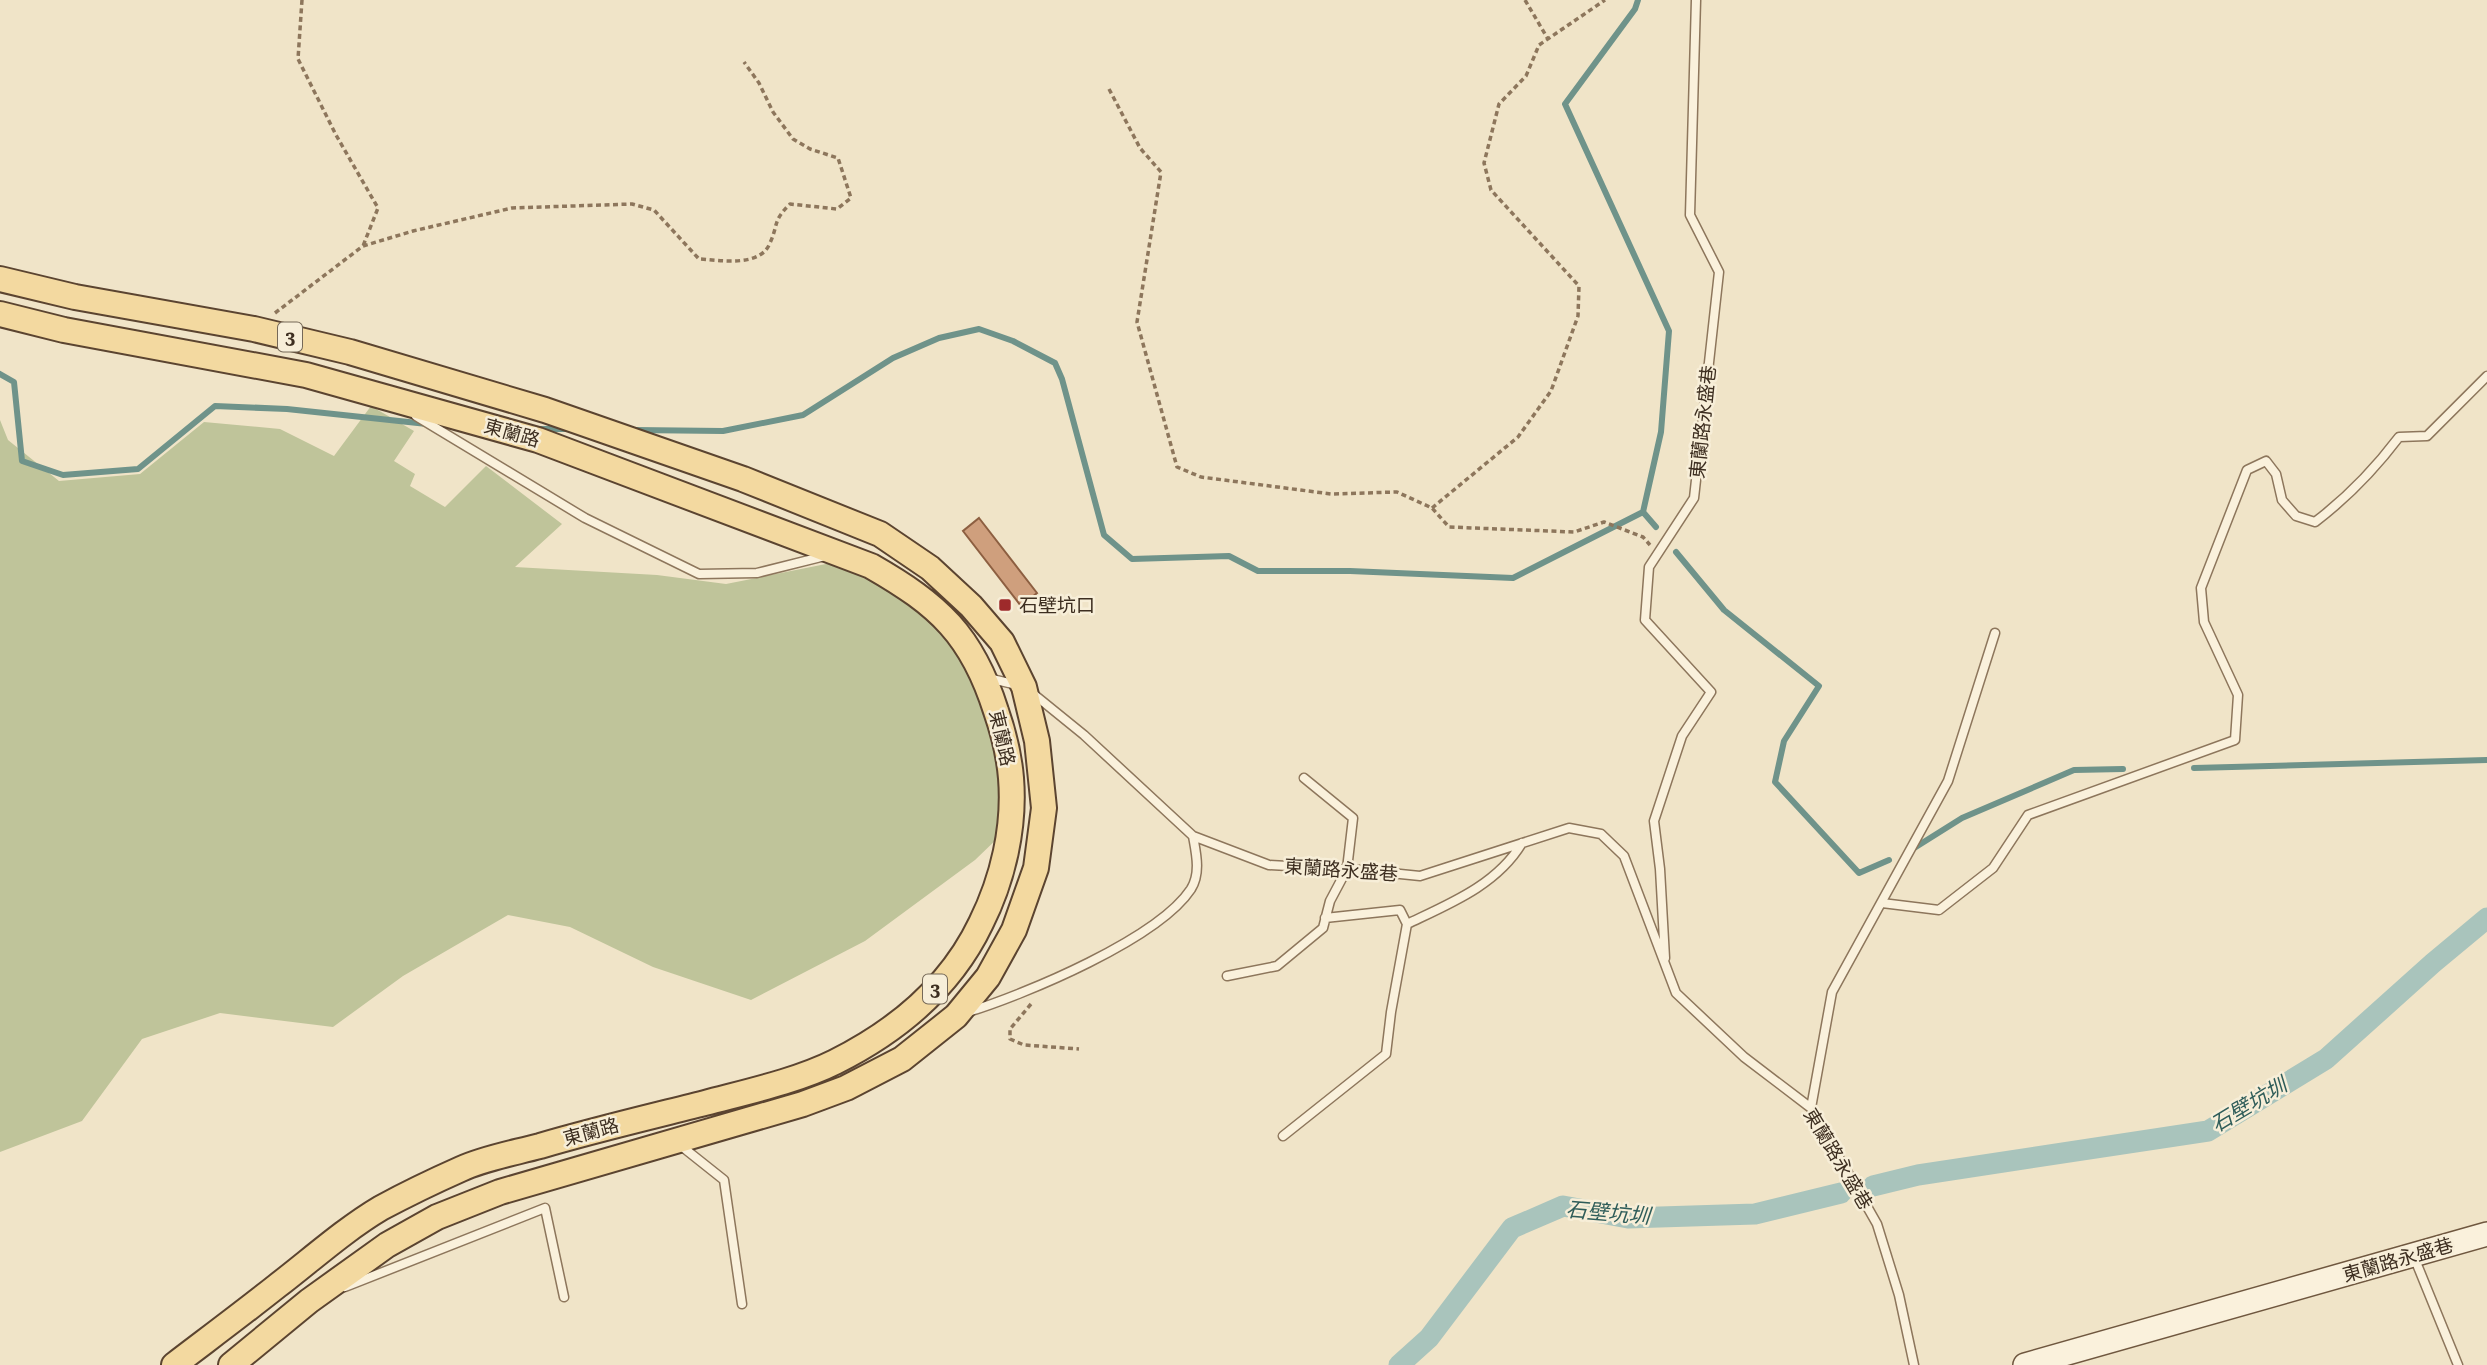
<svg xmlns="http://www.w3.org/2000/svg" width="2487" height="1365" viewBox="0 0 2487 1365" font-family="'Roboto Serif','Noto Sans TC',serif">
<style>
.cemetery{fill:#bfc49a}
.lines{fill:none;stroke-linecap:round;stroke-linejoin:round}
.stream{stroke:#6f938a;stroke-width:6}
.canal{stroke:#a9c4bc;stroke-width:21}
.building{fill:#cf9f7d;stroke:#8d5f41;stroke-width:2}
.lane-casing{stroke:#8d765c;stroke-width:11}
.secondary-casing{stroke:#6f573f;stroke-width:26}
.primary-casing{stroke:#5b4430;stroke-width:28}
.path{stroke:#8d765c;stroke-width:3.5;stroke-dasharray:5 3.5;stroke-linecap:butt}
.lane{stroke:#faf1dc;stroke-width:8}
.secondary{stroke:#faf1dc;stroke-width:23}
.primary{stroke:#f3d9a0;stroke-width:24}
.poi-dot{fill:#9e2a2b;stroke:#f7eed8;stroke-width:2.5}
.labels{text-anchor:middle;dominant-baseline:central;stroke-width:5;stroke-linejoin:round;paint-order:stroke}
.shield{fill:#f7eed8;stroke:#756857;stroke-width:2}
.shield-label{font-size:18px;font-weight:bold;fill:#3d2e20}
.street-label{font-size:19px;fill:#3d2e20;stroke:#f7eed8}
.poi-label{font-size:19px;fill:#3d2e20;stroke:#f7eed8;text-anchor:start}
.water-label{font-size:21px;font-style:italic;fill:#2f5d5a;stroke:#f7eed8}
</style>
<rect width="100%" height="100%" fill="#f0e4c8"/>
<path class="cemetery" d="M371 406 414 431 394 461 415 474 410 486 445 507 486 466 562 524 515 567 657 575 726 584 831 563 889 581 928 612 962 660 991 715 1002 788 1001 835 975 860 865 941 751 1000 653 967 570 927 508 915 403 976 333 1027 220 1013 142 1039 82 1121 0 1152V420L8 440 59 481 140 474 204 422 280 429 334 456Z"/>
<g class="lines">
<path class="stream" d="M1638 0 1635 9 1565 104 1669 331 1661 432 1643 512 1656 527
M0 374 14 382 22 461 63 475 138 469 215 406 287 409 427 424
M536 429H571
M634 430 723 431 803 415 893 358 939 338 979 329 1013 341 1055 363 1062 379 1104 535 1132 559 1229 556 1258 571H1350L1513 578 1643 512
M1676 552 1724 610 1819 686 1784 741 1775 782 1859 873 1889 860
M2194 768 2487 760
M1911 850 1962 818 2074 770 2123 769"/>
<path class="canal" d="M1873 1186 1918 1175 2208 1131 2326 1059 2433 963 2487 918
M1399 1365 1429 1338 1512 1228 1563 1206 1628 1218 1755 1214 1841 1193"/>
</g>
<path class="building" d="M979 518 1037 593 1021 606 963 531Z"/>
<g class="lines">
<g class="lane-casing">
<path id="lane" d="M416 416 585 518 699 574 757 573 825 556
M988 678 1017 685
M1031 692 1084 735 1193 836 1269 865 1361 870 1420 876 1569 828 1601 834 1624 856 1676 993 1744 1057 1811 1108 1877 1224 1899 1295 1914 1365
M1882 903 1939 910 1993 868 2028 815 2235 740 2238 695 2204 622 2201 588 2247 470 2266 461 2276 474 2282 500 2296 516 2315 522C2348 497 2374 470 2399 437L2427 436 2487 376
M1325 918 1400 910 1407 924C1449 904 1497 885 1522 843
M1665 958 1660 869 1654 821 1682 736 1711 692 1645 620 1649 567 1694 498 1719 272 1690 215 1696 0
M1227 976 1277 966 1323 928 1330 901 1347 869 1353 818 1304 778
M968 1012C1026 994 1158 939 1191 889 1201 873 1196 853 1193 836
M1811 1108 1832 992 1948 781 1995 633
M1283 1136 1386 1054 1391 1012 1407 924
M680 1145 724 1180 742 1304
M2414 1257 2458 1365
M345 1287 545 1208 564 1297"/>
</g>
<g class="secondary-casing">
<path id="secondary" d="M2025 1365 2487 1234"/>
</g>
<g class="primary-casing">
<path id="primary" d="M0 279 75 297 254 329 350 352 545 410 743 479 880 534 930 568 971 606 1002 642 1024 687 1037 741 1044 808 1036 868 1014 930 988 977 956 1016 902 1059 846 1088 803 1104 500 1192 437 1217 387 1245 309 1301 231 1365
M0 314 64 330 306 375 538 440 871 566C939 605 972 635 996 711 1004 734 1009 754 1011 778 1015 827 1003 879 981 923 951 986 897 1031 835 1062 797 1081 746 1092 705 1103 650 1117 594 1130 540 1146 514 1153 485 1158 461 1169 434 1181 407 1194 381 1208 344 1230 311 1260 277 1286 243 1313 208 1339 174 1365"/>
</g>
<path class="path" d="M302 0 298 59 336 135 378 208 363 246
M1525 0 1548 39
M1109 89 1140 148 1161 172 1137 322 1177 467 1201 477 1331 494 1397 492 1432 508 1449 527 1574 532 1604 522 1643 537 1650 545
M275 313 363 246 413 231 512 208 632 204 654 210 699 259C720 260 760 268 770 243 779 223 772 222 790 204L837 209 851 198 838 158 810 149 793 139 773 112 759 83 744 62
M1432 508 1518 437 1551 391 1578 316 1579 286 1491 190 1484 163 1499 104 1526 76 1539 45 1605 0
M1031 1004 1010 1029V1039L1024 1045 1079 1049"/>
<use href="#lane" class="lane"/>
<use href="#secondary" class="secondary"/>
<use href="#primary" class="primary"/>
</g>
<rect class="poi-dot" x="998" y="598" width="14" height="14" rx="3.5"/>
<g class="labels">
<g class="shield">
<rect x="278" y="322.5" width="24" height="29" rx="5"/>
<rect x="923" y="974.5" width="24" height="29" rx="5"/>
</g>
<g class="shield-label">
<text x="290" y="337">3</text>
<text x="935" y="989">3</text>
</g>
<g class="street-label">
<text transform="translate(1703 422) rotate(-84)">東蘭路永盛巷</text>
<text transform="translate(512 433) rotate(16)">東蘭路</text>
<text transform="translate(1002 738) rotate(77)">東蘭路</text>
<text transform="translate(1341 870) rotate(4)">東蘭路永盛巷</text>
<text transform="translate(591 1132) rotate(-15)">東蘭路</text>
<text transform="translate(1838 1159) rotate(59)">東蘭路永盛巷</text>
<text transform="translate(2398 1260) rotate(-16)">東蘭路永盛巷</text>
</g>
<g class="poi-label">
<text x="1019" y="605">石壁坑口</text>
</g>
<g class="water-label">
<text transform="translate(2249 1105) rotate(-31)">石壁坑圳</text>
<text transform="translate(1608 1213) rotate(5)">石壁坑圳</text>
</g>
</g>
</svg>
